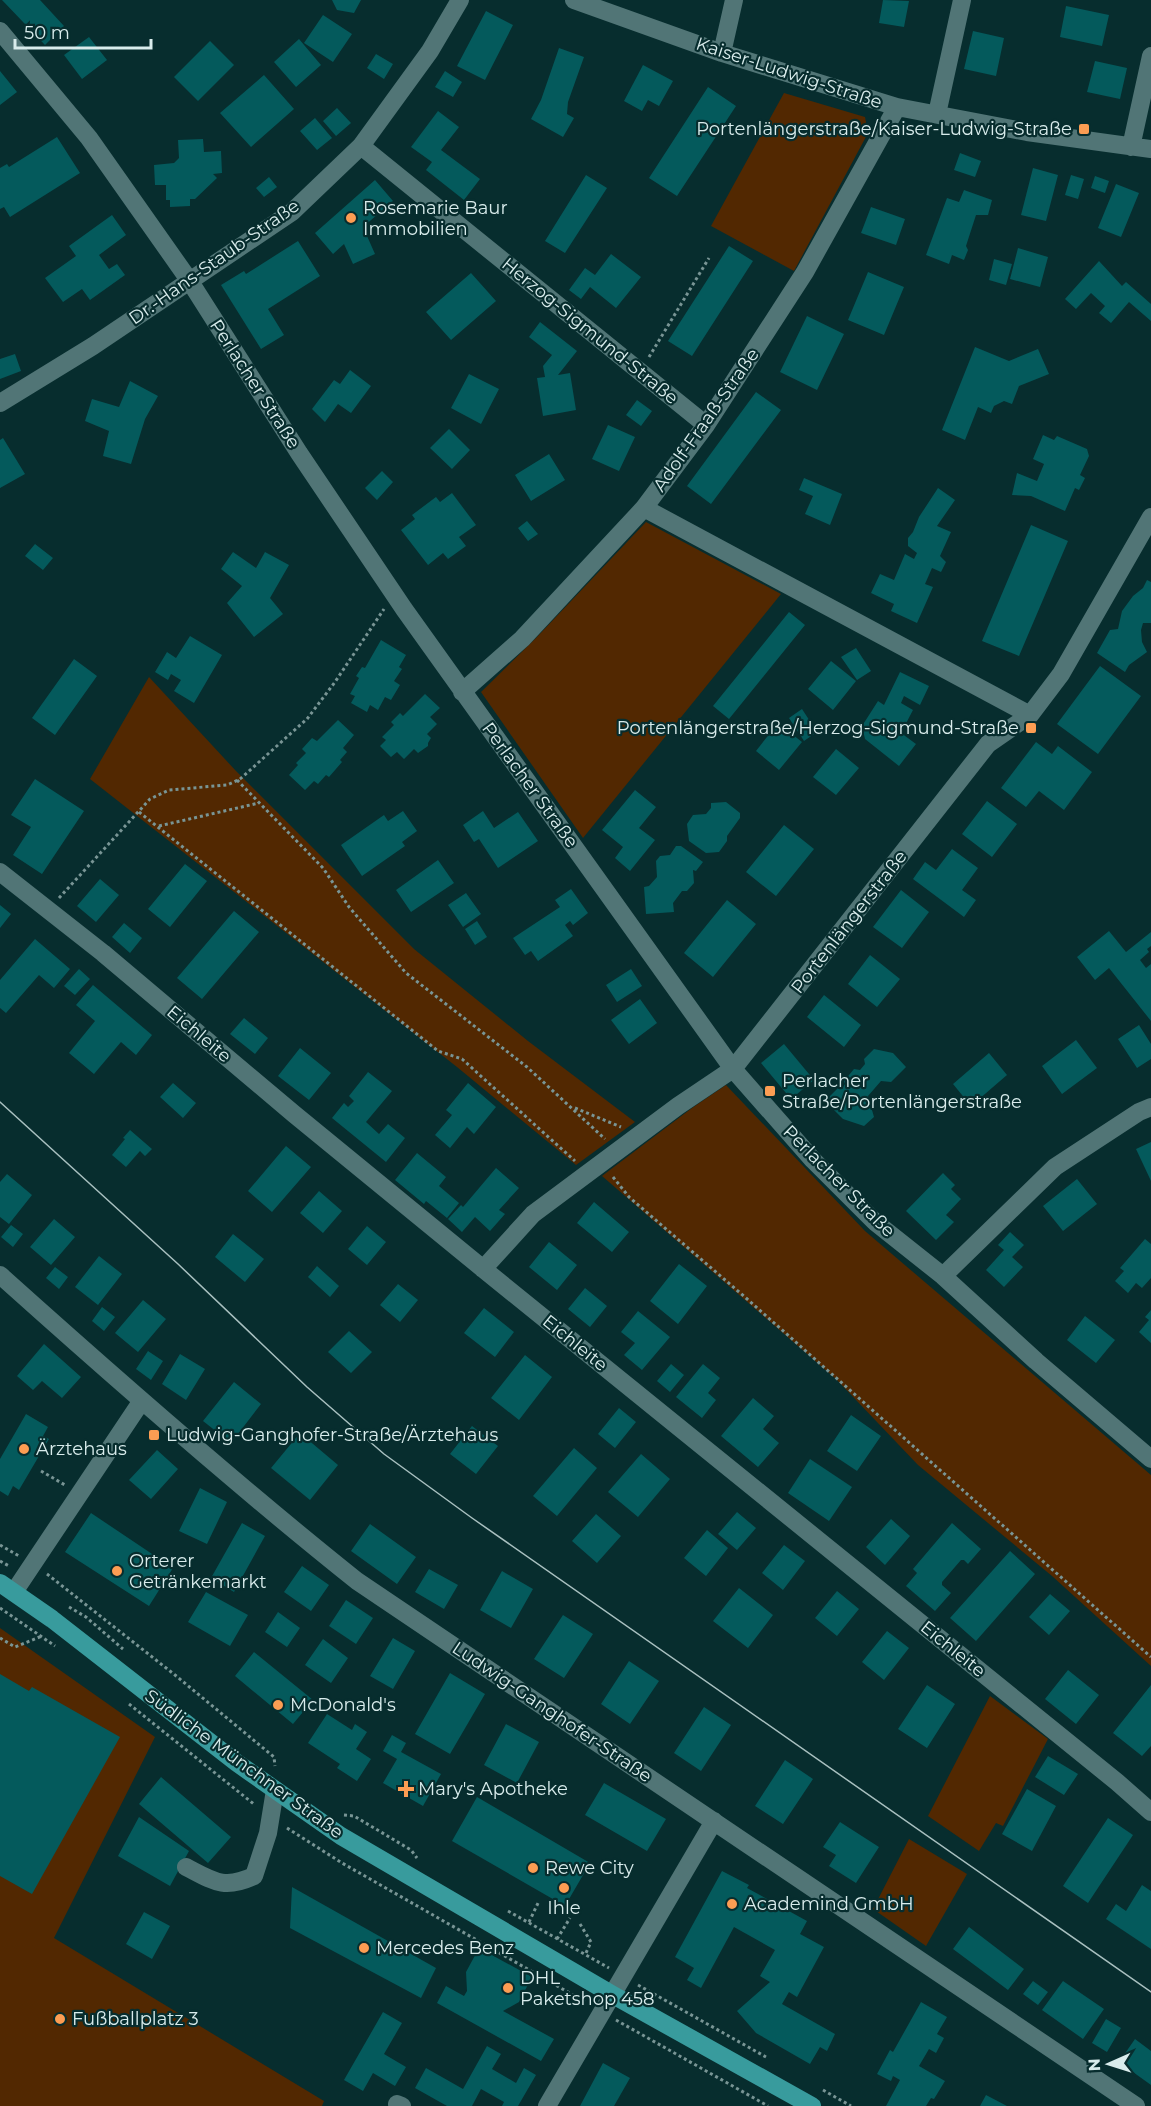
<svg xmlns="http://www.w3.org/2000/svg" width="1151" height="2106" viewBox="0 0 1151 2106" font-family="Montserrat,sans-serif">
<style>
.green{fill:#522801}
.building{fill:#045a5c}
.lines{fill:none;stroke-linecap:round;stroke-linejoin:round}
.path{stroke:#799595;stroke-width:3;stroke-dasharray:3 3;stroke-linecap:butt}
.minor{stroke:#517576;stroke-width:18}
.major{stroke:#389b9d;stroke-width:18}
.tram{stroke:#a9c0c0;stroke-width:1.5}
.poi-dot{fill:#fc9d53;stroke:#072d2e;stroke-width:2}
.labels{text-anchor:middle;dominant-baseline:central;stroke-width:4.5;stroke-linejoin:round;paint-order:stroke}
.street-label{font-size:18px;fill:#d9ecec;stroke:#072d2e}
.poi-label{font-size:18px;fill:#d9ecec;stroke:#072d2e;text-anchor:start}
</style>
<rect width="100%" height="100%" fill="#072d2e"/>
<path class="green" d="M784 93 865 117 868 133 794 271 711 226Z
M646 522 781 594 583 838 481 692 536 638Z
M149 677 236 771 414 949 528 1041 635 1122 576 1165 457 1067 90 779Z
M726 1085 865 1231 1151 1475V1666L1052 1576 918 1465 836 1379 602 1176 692 1108Z
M0 1628 155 1737 54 1938 324 2101 322 2106H0Z
M990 1696 1048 1739 1003 1826 996 1823 979 1851 928 1816Z
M909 1839 967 1874 926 1946 873 1909Z"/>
<path class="building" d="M2 0H40L64 26 45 45Z
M332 0H361L354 13 337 10Z
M883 0 909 1 904 27 879 23Z
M1066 6 1109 15 1102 46 1060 37Z
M486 11 513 25 485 80 457 66Z
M323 15 352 34 333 62 304 43Z
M973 31 1004 38 996 76 964 69Z
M89 37 107 60 82 79 64 55Z
M299 39 321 65 296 87 274 62Z
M210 41 234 65 198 101 174 77Z
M559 48 584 57 568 102 567 114 574 118 563 137 531 119 541 100Z
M376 54 393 64 384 79 367 68Z
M1095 61 1127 68 1120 99 1087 92Z
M643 65 673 81 659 106 648 100 642 111 624 101Z
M0 71 17 92 0 105Z
M445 71 462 82 453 97 435 87Z
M264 75 294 109 251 147 220 113Z
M708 87 736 106 677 196 649 178Z
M337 108 351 123 336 136 323 121Z
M438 111 459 127 441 150 480 179 464 200 426 170 432 162 411 147Z
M315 118 332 138 317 150 300 131Z
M57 137 80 173 10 217 4 207 0 209V168L7 164 9 167Z
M203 139 204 152 221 151 222 173 213 174 217 178 195 199H190V206L170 207V200H166V185H155L154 165 174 163 179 158 178 140Z
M960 153 981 161 975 177 954 170Z
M1033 168 1058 175 1046 221 1021 215Z
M586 175 607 188 565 253 545 241Z
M1071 175 1084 179 1078 199 1065 195Z
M1095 176 1109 181 1105 193 1091 188Z
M269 177 277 187 264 197 256 188Z
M375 180 393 201 363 227 375 254 353 264 344 244 333 254 315 233Z
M1116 184 1139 193 1121 237 1098 228Z
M964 190 992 200 988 215H976L966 246 968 250 964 260 952 255 949 264 926 255 947 198 959 202Z
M871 207 905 219 896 245 861 233Z
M112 215 126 235 99 255 109 269 117 264 125 275 90 300 82 289 63 302 45 278 76 256 69 246Z
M298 241 320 276 268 309 284 335 261 349 221 285 244 271 246 274Z
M729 246 753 261 692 356 668 341Z
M1018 248 1048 257 1040 287 1010 279Z
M611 254 641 277 616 308 590 287 581 299 569 290 585 268 595 275Z
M994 259 1012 264 1006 285 989 280Z
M1099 261 1122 286 1126 282 1151 304V321L1129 302 1111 323 1099 313 1105 306 1091 293 1076 309 1065 299Z
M868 272 904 287 884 335 848 320Z
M471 273 496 301 451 340 426 312Z
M807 316 844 334 817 390 780 372Z
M540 322 577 351 558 375 570 373 576 410 543 416 537 378 545 377 543 366 552 355 529 337Z
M975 347 1009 361 1038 349 1049 374 1019 386 1012 404 1004 401 994 406 991 413 978 407 965 440 942 430Z
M15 354 21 371 0 379V359Z
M350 370 371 386 351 413 338 404 325 422 312 409 334 380 340 384Z
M469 374 499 389 481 424 451 408Z
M130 381 158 396 145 419 131 464 103 456 109 431 85 421 92 399 119 407Z
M756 392 781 410 711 504 687 486Z
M637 400 652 411 641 426 626 415Z
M608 425 635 437 619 471 592 459Z
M449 429 470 450 452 469 430 448Z
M1043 435 1054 440 1057 436 1087 449 1089 456 1080 475 1085 478 1079 490 1075 488 1065 511 1031 496 1012 495 1017 473 1037 481 1044 464 1033 459Z
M3 438 25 474 0 488V440Z
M549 454 565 480 531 501 515 475Z
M382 471 393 482 377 500 365 488Z
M804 478 842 494 830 525 805 514 813 496 799 490Z
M938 488 955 500 937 526 951 532 940 556 946 562 941 572 932 568 925 584 933 587 917 623 891 611 894 604 871 593 880 574 894 580 905 554 914 559 917 553 908 546V538L913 532 919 517Z
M452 493 476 525 459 537 466 546 448 559 443 553 428 565 401 530 415 519 412 515 436 497 440 502Z
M527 521 538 534 528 541 518 528Z
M1031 525 1068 541 1019 656 982 641Z
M35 544 53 558 43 570 25 556Z
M233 552 256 568 265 552 289 565 270 598 283 614 254 637 227 603 242 586 221 569Z
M1147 580 1151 582V623H1143L1141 630 1142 642 1147 652 1129 665 1125 672 1097 653 1110 630 1118 629 1122 611 1133 596 1143 588Z
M789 612 805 625 729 719 713 706Z
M190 636 222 655 194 703 174 691 181 680 171 674 168 680 155 672 167 652 176 658Z
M381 640 406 655 399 667 402 669 394 681 400 685 391 700 385 697 378 710 370 705 367 712 351 703 355 696 350 694 359 678 356 676 362 667 365 668Z
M856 648 871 671 857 680 841 657Z
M74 659 97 676 55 735 32 718Z
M831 661 856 681 833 710 808 689Z
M1100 666 1141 696 1098 754 1057 724Z
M900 672 929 686 920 705 904 696 901 703 913 710 901 733 916 744 899 766 865 739 862 726 878 701 884 705Z
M425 694 440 708 430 717 437 724 427 734 431 738 428 743V746L418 753 414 749 404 759 397 752 391 757 380 746 386 740 382 737 394 725 391 722 400 713 403 716Z
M802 709 817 732 804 741 789 718Z
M338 720 354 735 343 748 347 752 340 760 342 762 329 777 326 775 318 784 314 781 305 790 289 775 298 765 296 763 306 753 302 749 312 738 317 741Z
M778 723 802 742 779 770 756 751Z
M1036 742 1052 754 1058 746 1092 772 1064 810 1039 791 1026 807 1001 788Z
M836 749 859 768 836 795 813 777Z
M35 779 84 811 42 874 13 855 31 827 11 815Z
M635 790 656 807 639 828 655 840 630 871 615 858 623 847 602 830Z
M987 801 1017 824 992 857 962 834Z
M726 802 740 813V818L727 836V841L719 852 706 853 689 841 687 824 693 815 706 814 711 808V803Z
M403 811 417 831 402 842 405 846 362 876 341 845 384 815 388 821Z
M483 811 494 828 518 812 538 841 498 868 479 839 474 842 463 825Z
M784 825 814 849 776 896 746 872Z
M676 846H681L703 862 696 871 693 870 694 883 687 891H682L673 903 674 912 646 914 644 887 649 886 657 877 656 861 660 856 670 855Z
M952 849 978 868 962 890 976 900 964 917 913 879 925 862 936 870Z
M438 860 454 883 411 912 396 890Z
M185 864 207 881 170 927 148 909Z
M100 879 119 895 96 922 77 906Z
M571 889 588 913 573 925 570 921 565 925 573 936 538 961 531 951 525 955 513 938 560 907 555 900Z
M901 890 929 912 902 948 873 927Z
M466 893 481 914 463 927 448 905Z
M727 900 756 924 713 977 684 953Z
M0 905 11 914 0 928Z
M234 911 259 932 202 999 177 978Z
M477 921 487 937 475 945 465 929Z
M124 923 142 938 130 953 112 937Z
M1109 931 1126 952 1151 932V946L1147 949 1149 952 1140 960 1146 968 1151 964V1021L1109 968 1095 980 1077 957Z
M35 939 70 969 54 988 39 975 6 1013 0 1008V980Z
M870 955 900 979 877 1007 848 984Z
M79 969 90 979 75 995 64 986Z
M631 969 642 986 617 1002 606 985Z
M93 985 152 1035 136 1055 121 1042 94 1074 69 1053 95 1021 76 1005Z
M824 995 861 1025 844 1047 807 1017Z
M640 999 657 1023 629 1044 611 1020Z
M244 1018 268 1038 255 1054 230 1034Z
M1139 1025 1151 1044V1059L1137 1068 1118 1039Z
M1076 1040 1097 1068 1062 1094 1042 1066Z
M784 1044 814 1080 791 1099 761 1063Z
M300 1048 331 1073 309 1100 278 1076Z
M874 1049 893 1053 906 1067 891 1082 881 1081 868 1096 874 1117 864 1126 843 1119 825 1101 838 1088 842 1089 845 1084 844 1081 854 1069 860 1070 865 1064 864 1059Z
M989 1053 1007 1075 971 1106 953 1084Z
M368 1072 392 1091 366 1122 379 1134 388 1124 405 1138 386 1162 332 1118 344 1103 348 1107 354 1101 349 1096Z
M173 1083 196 1103 183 1118 160 1097Z
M468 1083 496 1107 474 1134 467 1127 450 1148 435 1135 452 1115 446 1110Z
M130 1130 152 1149 145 1156 140 1151 126 1167 112 1155 125 1139 123 1138Z
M1151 1142V1181L1136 1149Z
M286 1146 311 1167 272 1212 248 1191Z
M417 1153 446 1177 439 1186 459 1203 447 1218 426 1201 424 1204 395 1180Z
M496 1168 519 1188 499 1210 505 1214 490 1231 475 1217 462 1232 448 1219 461 1205 463 1207Z
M943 1173 955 1185 951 1189 961 1199 946 1215 954 1222 936 1240 906 1211Z
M7 1174 32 1195 9 1224 0 1217V1182Z
M1077 1179 1097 1204 1063 1231 1043 1206Z
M319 1191 342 1211 323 1233 300 1213Z
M594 1202 629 1232 612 1252 577 1223Z
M54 1219 75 1237 51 1265 30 1247Z
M11 1225 23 1234 13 1247 1 1237Z
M367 1226 386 1242 367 1265 348 1249Z
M1010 1232 1024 1245 1012 1257 1023 1267 1004 1287 986 1270 1004 1250 998 1245Z
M233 1234 264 1259 245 1282 215 1257Z
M1145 1239 1151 1244V1278L1142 1288 1136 1283 1128 1293 1115 1281 1124 1271 1120 1268Z
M549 1242 577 1265 557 1290 529 1267Z
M99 1256 122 1274 98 1305 75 1287Z
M679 1264 707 1286 678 1324 650 1301Z
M317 1266 339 1286 330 1297 308 1277Z
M55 1267 68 1277 59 1289 46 1278Z
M398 1284 418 1300 400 1322 380 1305Z
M585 1288 607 1306 590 1327 568 1309Z
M143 1300 166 1319 138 1352 115 1333Z
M102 1307 115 1317 104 1331 92 1321Z
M484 1308 514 1332 495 1357 464 1333Z
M1151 1310V1343L1139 1332 1149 1320 1145 1317Z
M638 1311 670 1337 642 1370 624 1355 635 1343 621 1332Z
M1085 1316 1115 1340 1096 1363 1067 1340Z
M349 1331 372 1352 351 1373 328 1352Z
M44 1344 81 1377 62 1398 42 1381 33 1390 17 1376Z
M148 1351 163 1361 151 1380 136 1369Z
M180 1354 205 1369 186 1400 162 1384Z
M525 1355 552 1377 519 1420 491 1398Z
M671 1364 684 1375 670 1392 657 1381Z
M703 1364 720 1378 708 1393 716 1400 702 1418 676 1397Z
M234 1382 261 1404 231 1443 203 1421Z
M753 1398 774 1416 763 1429 779 1443 758 1467 721 1436Z
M619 1408 636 1422 615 1448 598 1434Z
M26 1414 48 1427 43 1436 49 1439 19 1490 13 1486 8 1496 0 1491V1459Z
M851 1415 881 1436 857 1471 827 1451Z
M472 1426 498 1446 476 1474 450 1454Z
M300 1433 338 1465 310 1500 271 1468Z
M574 1448 597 1468 557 1516 533 1496Z
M157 1450 178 1469 151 1499 129 1480Z
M641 1454 670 1479 638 1517 608 1492Z
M810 1459 852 1487 829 1521 788 1493Z
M200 1488 227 1502 207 1544 179 1531Z
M737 1512 756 1528 737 1550 718 1534Z
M91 1513 173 1568 149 1606 65 1552Z
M596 1514 621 1536 597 1563 572 1541Z
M891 1519 910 1536 885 1565 866 1547Z
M242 1523 265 1536 234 1592 211 1578Z
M952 1523 981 1549 968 1564 964 1560H961L942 1582V1585L951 1593 935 1611 906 1586 917 1573 913 1569Z
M370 1524 416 1557 397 1584 351 1551Z
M707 1530 728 1548 706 1576 684 1558Z
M784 1545 805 1561 783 1590 762 1573Z
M1010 1551 1035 1574 976 1641 950 1618Z
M302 1566 329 1585 311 1611 284 1592Z
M429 1569 458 1585 444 1609 415 1592Z
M502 1571 533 1589 511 1628 480 1610Z
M739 1588 773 1615 748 1648 713 1621Z
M837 1591 859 1609 837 1636 815 1618Z
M206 1592 248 1615 230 1646 188 1622Z
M1050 1594 1070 1611 1049 1635 1029 1617Z
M346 1600 373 1618 356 1644 329 1626Z
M278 1612 300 1628 287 1647 265 1632Z
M563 1615 593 1634 564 1678 534 1659Z
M887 1631 909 1648 884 1680 862 1662Z
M393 1638 415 1651 393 1689 370 1676Z
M323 1639 348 1658 331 1683 305 1665Z
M254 1652 313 1700 293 1724 235 1676Z
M629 1661 659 1681 630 1724 601 1704Z
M1068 1670 1099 1695 1076 1724 1045 1699Z
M450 1673 485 1694 450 1754 415 1734Z
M0 1674 29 1691 32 1687 120 1737 32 1894 0 1876Z
M927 1685 955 1704 927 1748 898 1729Z
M1151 1685V1746L1142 1756 1113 1733Z
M704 1707 731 1725 701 1771 674 1753Z
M327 1714 352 1730 355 1724 367 1732 356 1749 371 1759 357 1781 337 1768 340 1764 308 1743Z
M506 1724 539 1742 517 1783 484 1765Z
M392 1735 406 1743 401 1752 441 1774 423 1806 383 1783 397 1759 383 1751Z
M1048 1756 1078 1774 1064 1795 1035 1777Z
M785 1760 813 1779 783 1824 755 1806Z
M161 1777 231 1837 208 1863 139 1804Z
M604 1783 666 1819 647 1851 585 1815Z
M1027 1789 1056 1806 1032 1851 1002 1834Z
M477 1797 590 1863 565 1906 452 1841Z
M139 1817 189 1851 170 1886 118 1856Z
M1108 1818 1133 1835 1088 1903 1063 1886Z
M840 1822 879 1847 856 1883 829 1866 836 1855 823 1847Z
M722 1871 749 1885 747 1888 807 1921 800 1934 824 1947 797 1997 789 1992 782 2004 835 2034 827 2051 820 2047 810 2064 756 2033 737 2011 770 1982 760 1976 775 1950 734 1927 701 1988 687 1980 694 1968 675 1957Z
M1142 1885 1151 1891V1949L1106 1919 1116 1904 1126 1911Z
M292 1887 436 1968 421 1998 290 1928Z
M144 1912 170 1926 152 1959 126 1944Z
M969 1927 1024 1969 1008 1990 953 1949Z
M479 1948 532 1977 519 2002 503 2011 554 2039 541 2061 437 2003 446 1986 464 1996 467 1991 466 1972Z
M1033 1981 1048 1992 1038 2005 1023 1994Z
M1063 1981 1104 2009 1083 2039 1042 2010Z
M921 2002 947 2017 937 2034 944 2038 936 2053 929 2049 919 2066 945 2081 934 2099 931 2098 926 2106H886L900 2080 893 2076 891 2081 877 2074 890 2050 893 2052Z
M383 2012 402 2023 384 2054 406 2067 395 2086 373 2073 363 2091 344 2080Z
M1106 2019 1121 2028 1107 2052 1092 2043Z
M1135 2039 1151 2051V2085L1119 2062Z
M487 2046 501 2054 492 2069 516 2083 524 2068 536 2075 518 2106H502L504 2102 481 2089 472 2106H447L415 2088 426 2068 463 2089Z
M603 2063 630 2078 614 2106H580Z
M986 2095 1007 2106H980Z"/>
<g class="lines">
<path class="path" d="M649 357 709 258
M237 780 323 868 349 907 406 973 527 1067 605 1139
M139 812 438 1051 462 1059 575 1161
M159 826 259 803
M59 898 150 799 169 790 227 785 240 779 307 719 335 682 384 609
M575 1108 621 1127
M613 1177 629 1197 746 1298 1151 1657
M41 1471 65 1485
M0 1545 19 1556
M0 1561 9 1566
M47 1574 175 1675 274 1757 275 1766
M69 1607 86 1617 123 1649
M0 1608 55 1646
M0 1638 15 1647 42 1636
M129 1704 255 1805
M344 1815 354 1816 411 1850 417 1858
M287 1828 342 1863 587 2003
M508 1911 609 1968
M529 1922 539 1901
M580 1924 591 1942 585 1955
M557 1939 570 1918
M638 1985 766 2057
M616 2020 768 2106
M823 2090 851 2106"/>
<path class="minor" d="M574 0 722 53 897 107 1027 132 1151 149
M0 31 89 138 189 280 299 453 404 609 733 1069 813 1160 875 1222 943 1276 1036 1361 1151 1459
M722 53 734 0
M937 114 962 0
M361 146 706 425
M1131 147 1151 56
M0 403 93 346 292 212 361 146 430 51 460 0
M644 508 1030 715
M462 692 522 639 644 508 706 425 805 272 897 107
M0 872 103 953 294 1114 487 1272 1117 1782 1151 1812
M483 1269 533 1214 678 1106 733 1069 988 744 1030 715 1061 674 1151 517
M0 1275C117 1380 234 1483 357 1581L1136 2106
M943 1276 1055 1167 1139 1112 1151 1107
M14 1592 141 1402
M186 1867C213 1881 224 1890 254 1876L268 1833 275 1790
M397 2104 402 2106
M547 2106 714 1821"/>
<path class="major" d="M0 1583 52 1619 237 1763 341 1836 613 1995 812 2106"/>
<path class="tram" d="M0 1102 178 1264 307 1387 384 1454 472 1518 1151 1992"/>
</g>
<g class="poi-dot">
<rect x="1078" y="123" width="12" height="12" rx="3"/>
<circle cx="351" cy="218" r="6"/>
<rect x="1025" y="722" width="12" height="12" rx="3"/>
<rect x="764" y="1085" width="12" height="12" rx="3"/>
<rect x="148" y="1429" width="12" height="12" rx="3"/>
<circle cx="24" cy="1449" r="6"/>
<circle cx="117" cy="1571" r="6"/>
<circle cx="278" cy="1705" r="6"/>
<path d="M403 1780h6v6h6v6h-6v6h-6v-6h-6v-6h6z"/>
<circle cx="533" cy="1868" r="6"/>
<circle cx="564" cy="1888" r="6"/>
<circle cx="732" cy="1904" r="6"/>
<circle cx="364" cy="1948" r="6"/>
<circle cx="508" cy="1988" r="6"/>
<circle cx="60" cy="2019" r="6"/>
</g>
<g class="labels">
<g class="street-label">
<text transform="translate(789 73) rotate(18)">Kaiser-Ludwig-Straße</text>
<text transform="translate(214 262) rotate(-35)">Dr.-Hans-Staub-Straße</text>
<text transform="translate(590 331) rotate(39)">Herzog-Sigmund-Straße</text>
<text transform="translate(255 384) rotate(57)">Perlacher Straße</text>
<text transform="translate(706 420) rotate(-55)">Adolf-Fraaß-Straße</text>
<text transform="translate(530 785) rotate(54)">Perlacher Straße</text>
<text transform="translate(849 922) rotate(-52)">Portenlängerstraße</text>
<text transform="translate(199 1034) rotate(40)">Eichleite</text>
<text transform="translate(839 1181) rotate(45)">Perlacher Straße</text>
<text transform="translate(575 1343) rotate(39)">Eichleite</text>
<text transform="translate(953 1649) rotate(39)">Eichleite</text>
<text transform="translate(552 1712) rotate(34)">Ludwig-Ganghofer-Straße</text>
<text transform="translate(244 1764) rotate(36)">Südliche Münchner Straße</text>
</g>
<g class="poi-label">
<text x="1072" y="129" text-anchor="end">Portenlängerstraße/Kaiser-Ludwig-Straße</text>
<text x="363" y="208">Rosemarie Baur<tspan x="363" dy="21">Immobilien</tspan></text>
<text x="1019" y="728" text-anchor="end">Portenlängerstraße/Herzog-Sigmund-Straße</text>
<text x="782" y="1081">Perlacher<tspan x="782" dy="21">Straße/Portenlängerstraße</tspan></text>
<text x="166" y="1435">Ludwig-Ganghofer-Straße/Ärztehaus</text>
<text x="36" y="1449">Ärztehaus</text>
<text x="129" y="1561">Orterer<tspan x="129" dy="21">Getränkemarkt</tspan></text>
<text x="290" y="1705">McDonald's</text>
<text x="418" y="1789">Mary's Apotheke</text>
<text x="545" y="1868">Rewe City</text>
<text x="744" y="1904">Academind GmbH</text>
<text x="564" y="1908" text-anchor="middle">Ihle</text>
<text x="376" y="1948">Mercedes Benz</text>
<text x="520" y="1978">DHL<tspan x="520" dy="21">Paketshop 458</tspan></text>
<text x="72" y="2019">Fußballplatz 3</text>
</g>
</g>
<g transform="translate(1109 2064) rotate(267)" stroke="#072d2e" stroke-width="4.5" paint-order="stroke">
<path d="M0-4.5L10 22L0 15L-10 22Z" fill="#d9ecec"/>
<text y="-9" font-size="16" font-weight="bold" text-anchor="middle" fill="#d9ecec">N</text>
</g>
<path d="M15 39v9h136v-9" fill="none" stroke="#d9ecec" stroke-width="3"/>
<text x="24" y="39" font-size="18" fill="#d9ecec" stroke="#072d2e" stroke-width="4.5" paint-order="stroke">50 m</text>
</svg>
